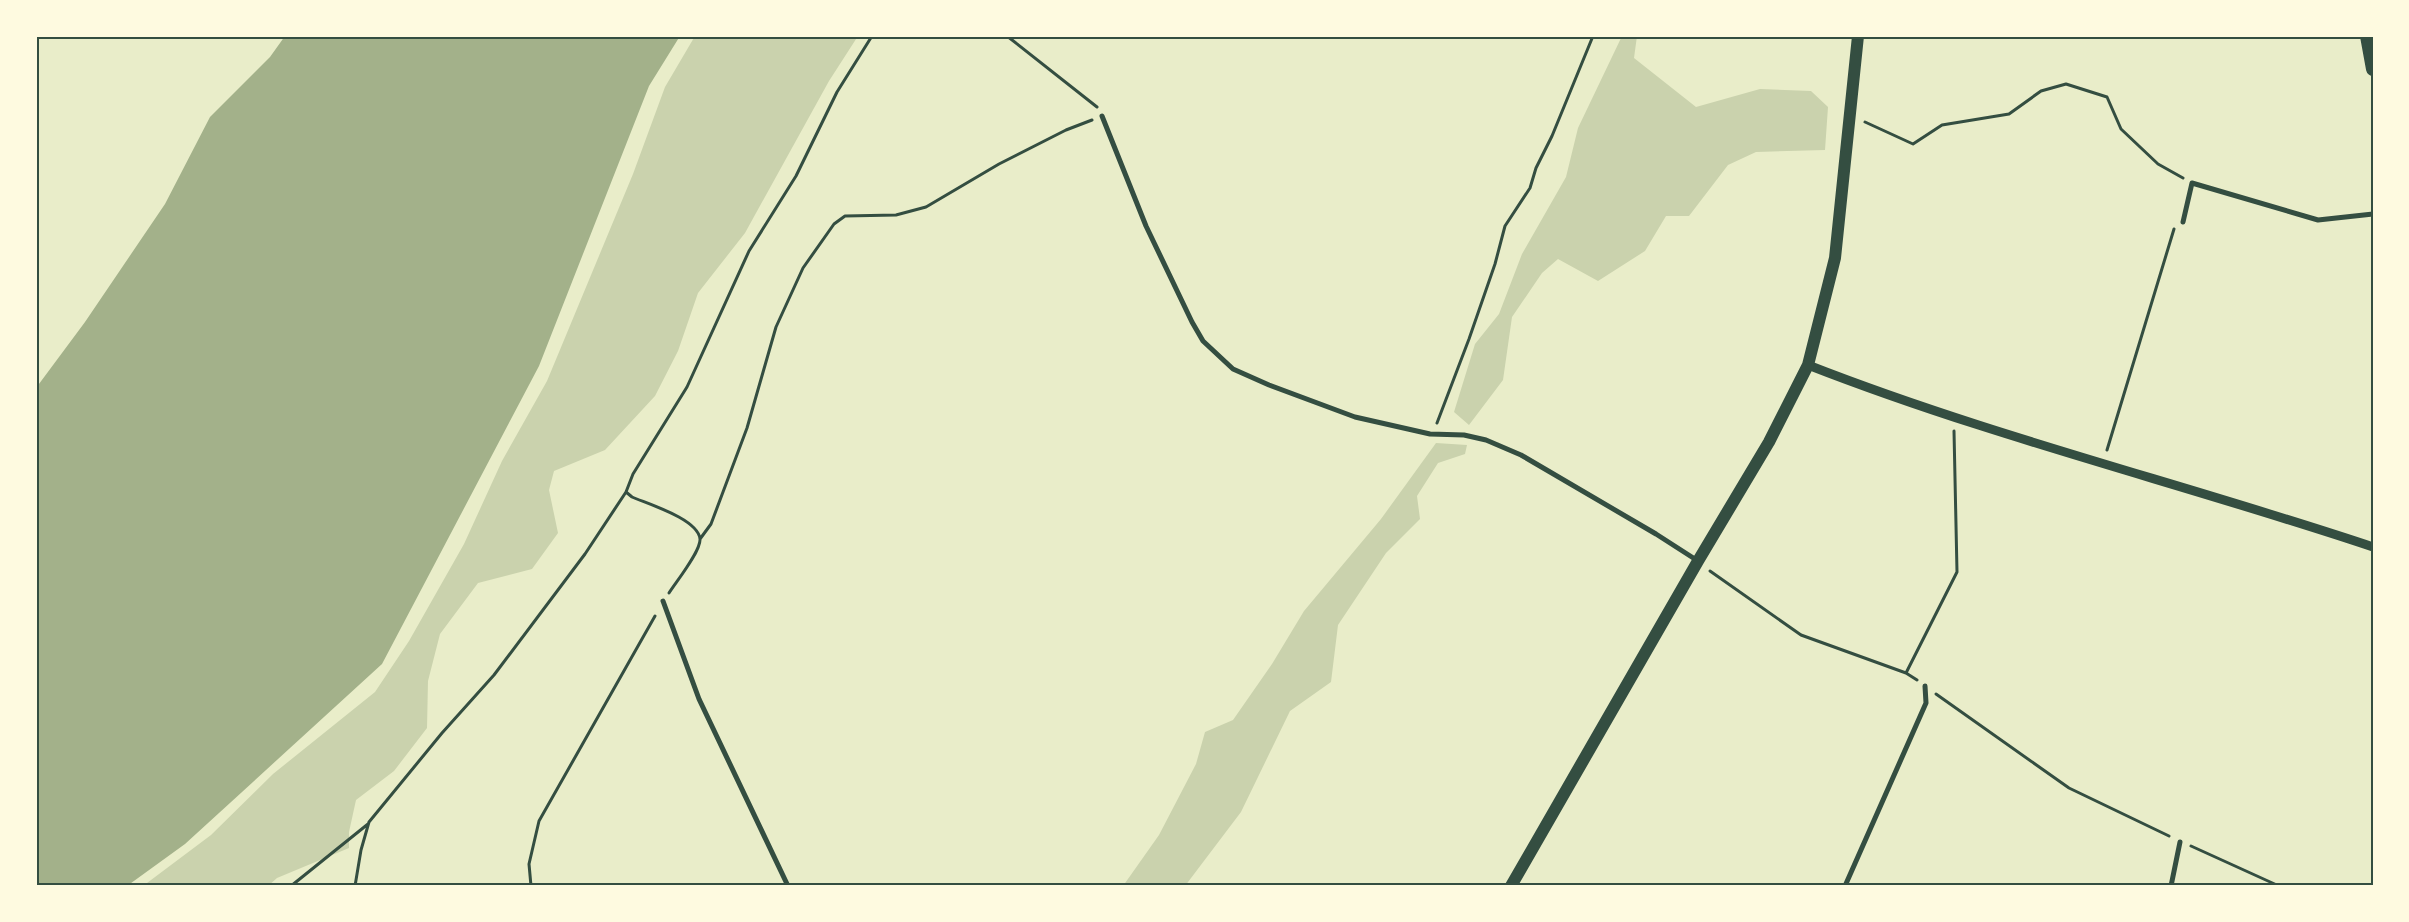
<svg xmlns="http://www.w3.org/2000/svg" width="2409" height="922" viewBox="0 0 2409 922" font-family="Signika,sans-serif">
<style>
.green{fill:#cad2ad}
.water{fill:#a3b18a}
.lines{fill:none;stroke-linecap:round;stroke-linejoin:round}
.path{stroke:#344e41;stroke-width:3}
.minor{stroke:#344e41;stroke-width:5}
.tertiary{stroke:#344e41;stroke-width:9}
.primary{stroke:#344e41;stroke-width:12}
.trunk{stroke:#344e41;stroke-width:14}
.neatline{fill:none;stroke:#344e41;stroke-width:2}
</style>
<rect width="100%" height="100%" fill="#e9edc9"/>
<path class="green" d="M695 36H858L829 81 745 233 698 293 678 351 655 396 605 450 554 471 549 490 558 533 532 569 478 583 440 634 428 681 427 728 394 771 356 800 349 832V848L277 878 268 886H143L211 835 273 774 375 692 409 641 464 544 502 461 547 381 633 174 665 87Z
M1622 36H1637L1634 58 1696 107 1760 89 1811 91 1828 107 1825 150 1756 152 1728 165 1689 216H1666L1645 251 1598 281 1558 259 1542 273 1512 317 1503 380 1469 425 1454 412 1475 344 1499 314 1522 254 1566 177 1578 128Z
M1436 443 1467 445 1465 454 1438 463 1417 496 1420 519 1386 553 1338 625 1331 682 1290 711 1241 812 1185 886H1123L1159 835 1196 764 1205 732 1233 720 1272 664 1304 611 1381 519Z"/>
<path class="water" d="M285 36H680L649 86 539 366 382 664 185 844 127 886H36V388L85 322 165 204 210 117 270 57Z"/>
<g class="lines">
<path class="path" d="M1007 36 1097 107
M1865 122 1913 144 1942 125 2009 114 2041 91 2066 84 2107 97 2121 129 2158 164 2183 178
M1437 423 1469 339 1495 264 1505 226 1530 188 1536 168 1552 136 1593 36
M2107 450 2174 229
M626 492 632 497C648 504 698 519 700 539 701 551 676 582 669 593
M700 539 711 524 747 428 776 327 803 268 834 224 845 216 896 215 926 207 999 164 1066 130 1092 120
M1710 571 1801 635 1906 673 1917 680
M1906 673 1957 572 1954 431
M1936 694 2069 788 2169 836
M2191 846 2279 886
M291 886 368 824
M355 886 361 850 369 822 442 733 494 675 585 554 626 492 633 474 687 387 749 251 796 176 837 92 872 36
M531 886 529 864 539 821 655 616"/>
<path class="minor" d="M1102 116 1146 226 1192 322 1203 341 1233 369 1269 385 1355 417 1430 434 1464 435 1486 440 1521 455 1656 534 1698 561
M2183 222 2192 183 2318 220 2373 214
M663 601 699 699 788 886
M1845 886 1926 703 1925 686
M2171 886 2180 842"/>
<path class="tertiary" d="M1808 365C1992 437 2185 484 2373 547"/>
<path class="primary" d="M1511 886 1698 561 1769 442 1808 365 1835 258 1858 36"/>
<path class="trunk" d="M2367 36 2373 69"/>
</g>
<rect width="2409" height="922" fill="none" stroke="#fefae0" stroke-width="75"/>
<rect x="38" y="38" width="2334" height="846" class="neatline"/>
</svg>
